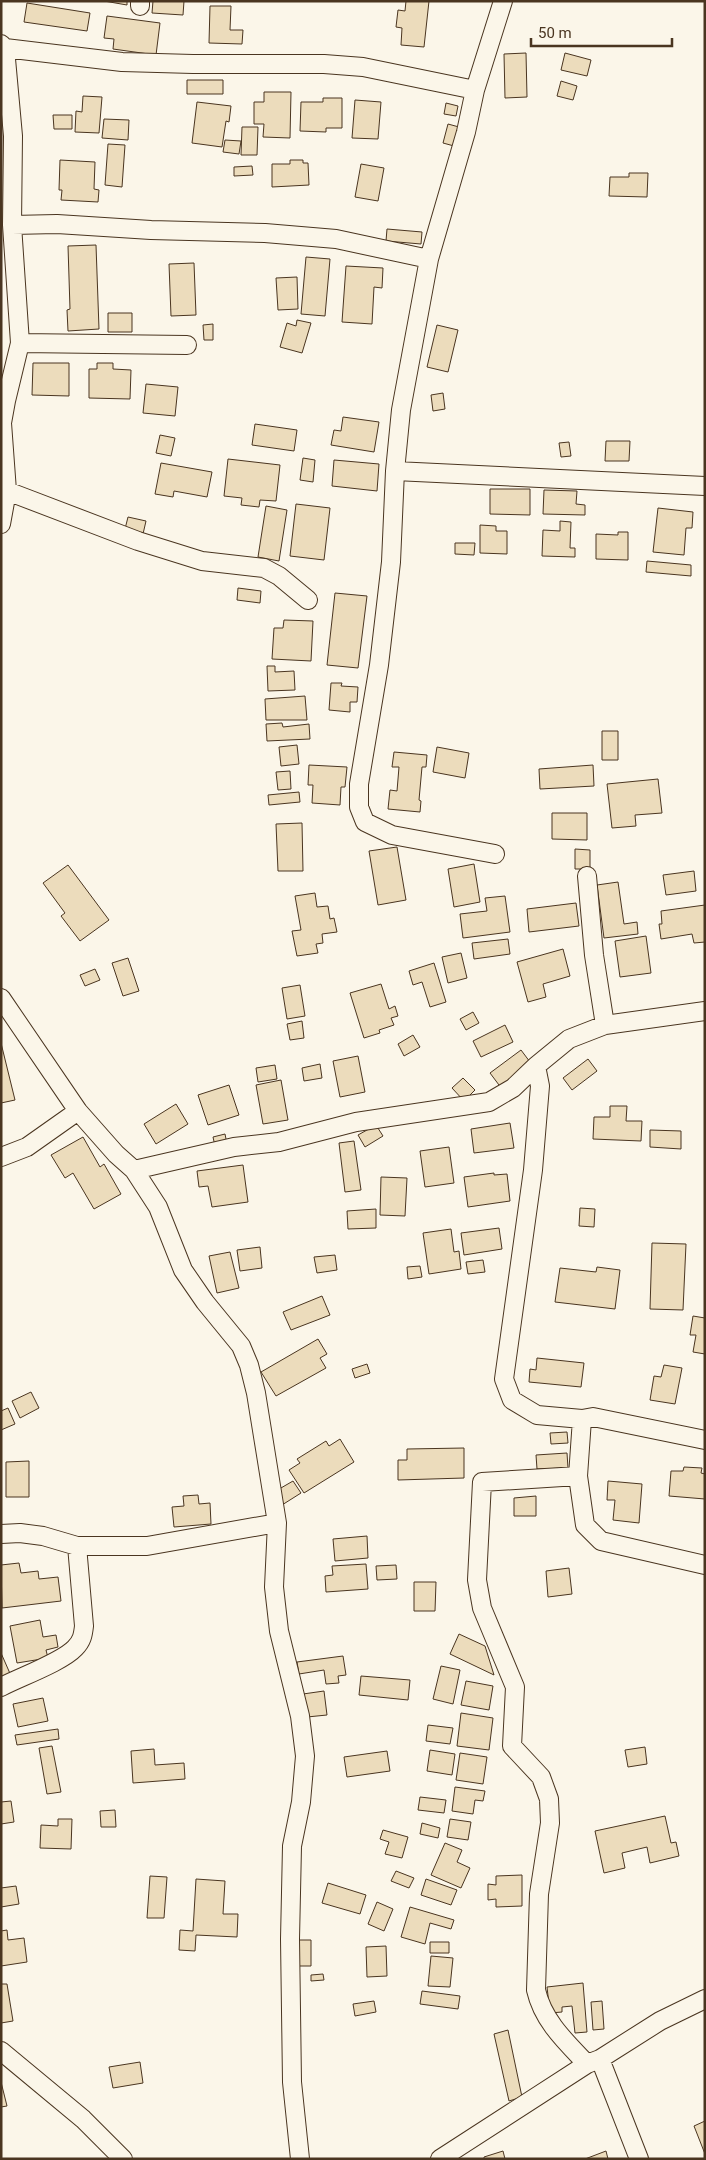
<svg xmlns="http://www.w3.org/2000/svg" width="706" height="2160" viewBox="0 0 706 2160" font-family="Roboto,sans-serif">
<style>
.building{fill:#ecdcbc;stroke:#4a3520}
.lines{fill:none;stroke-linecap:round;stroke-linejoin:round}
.street-casing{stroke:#4a3520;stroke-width:20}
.street{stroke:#fbf6e9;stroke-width:18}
</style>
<rect width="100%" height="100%" fill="#fbf6e9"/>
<path class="building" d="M104 1H127V5Z
M153 1H184L183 15 152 13Z
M406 1H429L424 47 401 45 402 28 396 27 398 10 405 11Z
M27 3 90 13 87 31 24 22Z
M210 6H231L230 30H243L242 44 209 43Z
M107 16 160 23 156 55 113 49 114 39 104 38Z
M526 53 527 97 505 98 504 54Z
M565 53 591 60 587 76 561 70Z
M187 80H223V94H187Z
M561 81 577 86 573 100 557 96Z
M264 92H291L290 138 263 137 264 124H254V102H264Z
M83 96 102 97 99 133 75 132 76 111 82 112Z
M323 98H342V128H326V132L300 131 301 102H323Z
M355 100 381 102 378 139 352 138Z
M197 102 231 106 229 122 226 121 222 147 192 143Z
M446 103 458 106 456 116 444 114Z
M53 115H72V129H54Z
M104 119 129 120 128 140 102 138Z
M448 124 459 127 454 146 443 143Z
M242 127H258L257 155H241Z
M225 140 241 141 239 154 223 152Z
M108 144 125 145 122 187 105 185Z
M60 160 95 162 94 189 99 190 98 202 61 200 62 190H59Z
M290 160H303V163H308L309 185 272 187V164H290Z
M361 164 384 168 378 201 355 197Z
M252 166 253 175 234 176V167Z
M629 173H648L647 197 609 196 610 177H629Z
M387 229 422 232 421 244 386 241Z
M96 245 99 329 68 331 67 310 70 309 68 246Z
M306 257 330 259 325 316 301 314Z
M194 263 196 315 171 316 169 264Z
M346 266 383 268 382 288 374 287 372 324 342 322Z
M297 277 298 309 278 310 276 278Z
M108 313H132V332H108Z
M297 320 311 323 302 353 280 347 287 323 296 326Z
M213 324V340H204L203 325Z
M437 325 458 330 448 372 427 367Z
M33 363H69V396L32 395Z
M97 363H113V369L131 370 130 399 89 398V369H97Z
M146 384 178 387 175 416 143 413Z
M443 393 445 409 433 411 431 395Z
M343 417 379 422 374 452 331 445 334 430 341 431Z
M255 424 297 430 294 451 252 445Z
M160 435 175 438 171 456 156 453Z
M606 441H630L629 461H605Z
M569 442 571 456 561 457 559 443Z
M303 458 315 460 313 482 300 480Z
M228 459 280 465 276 501 260 500 259 507 241 505 242 498 224 496Z
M334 460 379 464 377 491 332 486Z
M161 463 212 472 207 497 174 491 173 497 155 494Z
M490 489H530V515L490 514Z
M544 490 577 491 576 504 585 505V515L543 514Z
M296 504 330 508 324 560 290 556Z
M266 506 287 510 279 561 258 557Z
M658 508 693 512 692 528H686L684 555 653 552Z
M128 517 146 521 143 534 125 529Z
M560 521 571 522 570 548H575V557L542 556 543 530 560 531Z
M480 525 496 526V531H507V554L480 553Z
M618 532H628V560L596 559V534L618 535Z
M455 543H475L474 555 455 554Z
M647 561 691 565V576L646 572Z
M238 588 261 591 260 603 237 600Z
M335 593 367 596 358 668 327 665Z
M284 620 313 621 311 661 272 659 274 628H283Z
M267 666H275V672L294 671 295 690 268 691Z
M331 683H342L341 686 358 687 357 702H350V712L329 710Z
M305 696 307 720H266L265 699Z
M282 723 283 727 309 724 310 739 267 741 266 724Z
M602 731H618V760H602Z
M297 745 299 764 281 766 279 747Z
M437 747 469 753 465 778 433 772Z
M394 752 427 755 426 767H422L419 800 421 801 420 812 388 809 390 790 397 791 399 767H392Z
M309 765 347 767 345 787H341L340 805 312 803 313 785H308Z
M593 765 594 786 540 789 539 769Z
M290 771 291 789 278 790 276 772Z
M658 779 662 813 635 815 636 826 612 828 607 784Z
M299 792 300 802 269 805 268 795Z
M552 813H587V840L552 839Z
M302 823 303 871H278L276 824Z
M397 847 406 900 378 905 369 851Z
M575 849 590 850V869H575Z
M474 864 480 902 454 907 448 869Z
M68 865 109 920 80 941 61 916 65 913 43 883Z
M694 871 696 891 666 895 663 875Z
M618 882 624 924 637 922 638 934 604 938 597 885Z
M315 893 317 907 328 906 330 919 334 918 337 932 322 934 323 943 316 944 318 953 297 956 292 931 301 930 295 896Z
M505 896 510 932 463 938 460 914 487 911 485 898Z
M576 903 579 926 529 932 527 909Z
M705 905V942L694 943 692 934 661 939 659 924H662L661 911Z
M646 936 651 973 620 977 615 941Z
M508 939 510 954 474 959 472 943Z
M563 949 570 976 543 984 546 997 528 1002 517 962Z
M461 953 467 978 448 983 442 957Z
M128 958 139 991 123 996 112 963Z
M434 963 446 1002 430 1007 422 982 413 985 409 971Z
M95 969 100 980 85 986 80 975Z
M381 984 389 1009 395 1006 398 1016 391 1018 394 1025 379 1030 380 1033 364 1038 350 993Z
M300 985 305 1016 287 1019 282 988Z
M473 1012 479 1023 466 1030 460 1019Z
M302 1021 304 1038 290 1040 287 1024Z
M505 1025 513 1042 481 1057 473 1041Z
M413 1035 420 1047 404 1056 398 1044Z
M1 1043 15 1100 1 1103Z
M521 1050 533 1066 502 1089 490 1073Z
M358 1056 365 1092 340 1097 333 1061Z
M588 1059 597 1071 572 1090 563 1078Z
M320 1064 322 1078 304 1081 302 1068Z
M275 1065 277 1079 258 1082 256 1068Z
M463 1078 475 1090 464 1101 452 1088Z
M281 1080 288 1120 263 1124 256 1085Z
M229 1085 239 1115 208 1125 198 1095Z
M176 1104 188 1124 156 1144 144 1124Z
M610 1106H627L626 1121H642L641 1141 593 1139 594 1117H610Z
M510 1123 514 1148 474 1153 471 1129Z
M376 1125 383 1136 365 1147 358 1135Z
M650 1130 681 1131V1149L650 1147Z
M225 1134 227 1144 215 1146 213 1137Z
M83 1137 100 1167 104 1164 121 1194 94 1209 73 1173 65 1178 51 1155Z
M354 1141 361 1190 345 1192 339 1143Z
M449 1147 454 1183 425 1187 420 1151Z
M243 1165 248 1202 212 1207 208 1186 199 1187 197 1171Z
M494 1173V1175L507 1174 510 1201 468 1207 464 1177Z
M381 1177 407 1178 405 1216 380 1215Z
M580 1208 595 1209 594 1227 579 1226Z
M376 1209V1228L348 1229 347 1211Z
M499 1228 502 1249 464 1255 461 1233Z
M451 1229 454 1252 459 1251 461 1269 429 1274 423 1233Z
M652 1243 686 1244 683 1310 650 1309Z
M260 1247 262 1268 240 1271 237 1250Z
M230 1252 239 1288 217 1293 209 1256Z
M335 1255 337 1270 317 1273 314 1257Z
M483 1260 485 1272 468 1274 466 1262Z
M420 1266 422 1277 408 1279 407 1267Z
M597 1267 620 1270 615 1309 555 1302 560 1268 596 1272Z
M322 1296 330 1315 291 1330 283 1312Z
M693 1316 705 1318V1354L693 1352 696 1335H690Z
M318 1339 327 1354 320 1358 326 1368 276 1396 261 1372Z
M537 1358 584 1363 581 1387 529 1382 530 1369 536 1370Z
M367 1364 370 1373 355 1378 352 1369Z
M664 1365 682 1368 675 1404 650 1400 654 1376 661 1377Z
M31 1392 39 1408 20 1418 12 1401Z
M8 1408 15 1424 1 1430V1411Z
M567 1432 568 1443 551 1444 550 1433Z
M340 1439 354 1462 304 1493 289 1470 300 1463 297 1459 326 1441 329 1446Z
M464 1448V1478L398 1480V1460H407V1449Z
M567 1453 568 1468 537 1469 536 1455Z
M29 1461V1497H6V1462Z
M684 1467 702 1468 701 1473 705 1474V1499L669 1496 671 1471H683Z
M293 1481 301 1493 282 1505 274 1492Z
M608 1481 642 1484 639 1523 613 1520 615 1500H607Z
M198 1495 199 1504 210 1503 211 1524 174 1527 172 1507 184 1506 183 1496Z
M536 1496V1516H514V1498Z
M367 1536 368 1558 335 1561 333 1539Z
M19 1563 21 1573 38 1571 39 1579 58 1577 61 1601 2 1608 1 1565Z
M366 1564 368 1589 326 1592 325 1576 333 1575 332 1566Z
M396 1565 397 1579 377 1580 376 1566Z
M569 1568 572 1594 548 1597 546 1571Z
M414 1582H436L435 1611H414Z
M40 1620 43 1637 56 1635 58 1647 46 1650 48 1658 17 1663 10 1626Z
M459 1634 485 1646 494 1675 450 1654Z
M1 1653 12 1678 1 1683Z
M343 1656 346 1675 338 1676 339 1683 326 1684 324 1670 299 1674 297 1662Z
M441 1666 460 1670 453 1704 433 1699Z
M361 1676 410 1680 408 1700 359 1695Z
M466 1681 493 1686 489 1710 461 1705Z
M324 1691 327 1715 307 1717 303 1694Z
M43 1698 48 1721 18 1727 13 1704Z
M461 1713 493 1718 489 1750 457 1746Z
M428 1725 453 1728 450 1744 426 1741Z
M58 1729 59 1739 17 1745 15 1735Z
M52 1746 61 1792 47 1794 39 1748Z
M645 1747 647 1764 628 1767 625 1750Z
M154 1749 155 1765 184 1763 185 1779 133 1783 131 1751Z
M430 1750 455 1754 452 1775 427 1771Z
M387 1751 390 1771 347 1777 344 1757Z
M460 1753 487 1757 483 1784 456 1780Z
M455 1787 485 1791 483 1801 475 1800 473 1814 452 1811Z
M420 1797 446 1800 444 1813 418 1810Z
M11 1801 14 1822 1 1824V1802Z
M115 1810 116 1827H101L100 1811Z
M665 1816 671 1843 676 1842 679 1856 650 1863 647 1847 622 1853 625 1868 604 1873 595 1831Z
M58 1819H72L71 1849 40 1848 41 1825 58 1826Z
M450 1819 471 1822 468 1840 447 1837Z
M422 1823 440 1828 438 1838 420 1834Z
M383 1830 408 1837 402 1858 385 1854 389 1842 380 1839Z
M445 1843 462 1850 457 1862 470 1868 461 1888 431 1875Z
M396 1871 414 1878 409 1888 391 1881Z
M522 1875V1906L496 1907V1899L488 1900V1884L496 1885V1876Z
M150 1876 167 1877 164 1918H147Z
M196 1879 225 1881 223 1914H238L237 1937 196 1935 195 1951 179 1950 180 1930 193 1931Z
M426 1879 457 1890 451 1905 421 1895Z
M328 1883 366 1895 360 1914 322 1903Z
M16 1886 19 1904 1 1907V1888Z
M377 1902 393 1909 384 1931 368 1924Z
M410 1907 454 1920 451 1929 430 1923 425 1944 401 1937Z
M7 1930 8 1940 24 1938 27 1962 1 1966V1931Z
M293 1940H311V1966H293Z
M430 1942H449V1953H430Z
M386 1946 387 1976 367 1977 366 1947Z
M431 1956 453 1958 450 1987 428 1986Z
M323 1974 324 1980 311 1981V1975Z
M583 1983 587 2032 575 2033 572 2006 562 2007V2012L550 2013 547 1987Z
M1 1984H7L13 2021 1 2023Z
M422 1991 460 1996 458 2009 420 2004Z
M374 2001 376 2012 355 2016 353 2004Z
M602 2001 604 2029 593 2030 591 2002Z
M508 2030 522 2097 509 2101 494 2034Z
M140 2062 143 2083 113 2088 109 2067Z
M1 2082 7 2106 1 2107Z
M705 2121V2154L694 2126Z
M503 2151 505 2159H484V2157Z
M606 2151 608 2159H585Z"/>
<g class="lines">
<g class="street-casing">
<path id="street" d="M140 6V1
M1 44 5 48 13 136 12 225 20 343 6 401 2 423 7 491 1 524
M5 48 122 62 193 64H324L363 67 475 90
M12 225 57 224 151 230 265 233 336 239 429 259
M20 343 187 345
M395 471 705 486
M7 491 138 541 202 561 264 568 279 576 308 600
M495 854 392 835 365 822 359 807V784L379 665 391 562 395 471 401 410 429 259 466 132 475 90 503 1
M587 876 594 955 605 1025
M1 998 78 1111 116 1154 134 1170 158 1207 183 1270 205 1302 241 1346 249 1365 256 1393 277 1523 274 1587 279 1631 300 1716 305 1756 301 1802 292 1846 290 1939 292 2082 300 2159
M536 1066 540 1086 533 1170 504 1379 512 1400 537 1415 582 1419
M1 1157 27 1147 78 1111
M134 1170 234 1147 279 1142 356 1122 489 1102 513 1088 536 1066 569 1039 605 1025 705 1011
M578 1476 585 1525 601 1541 705 1565
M1 1534 20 1533 43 1536 77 1546H147L277 1523
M1 1687C20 1677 62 1662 75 1648 82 1641 83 1635 84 1626L77 1546
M1 2051 83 2119 123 2159
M600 2059 639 2159
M587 2064C566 2042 543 2021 536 1990L539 1894 550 1823 549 1799 541 1777 512 1746 515 1687 482 1608 477 1580 482 1482 578 1476 582 1419 593 1417 705 1440
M440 2159 587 2064 600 2059 660 2021 705 1999"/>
</g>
<use href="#street" class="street"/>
</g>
<rect width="706" height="2160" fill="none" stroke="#4a3520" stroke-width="5"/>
<path d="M531 38v8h141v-8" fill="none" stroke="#4a3520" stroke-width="2.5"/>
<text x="538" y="38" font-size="15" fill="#4a3520" stroke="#fbf6e9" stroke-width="4" paint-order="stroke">50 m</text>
</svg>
